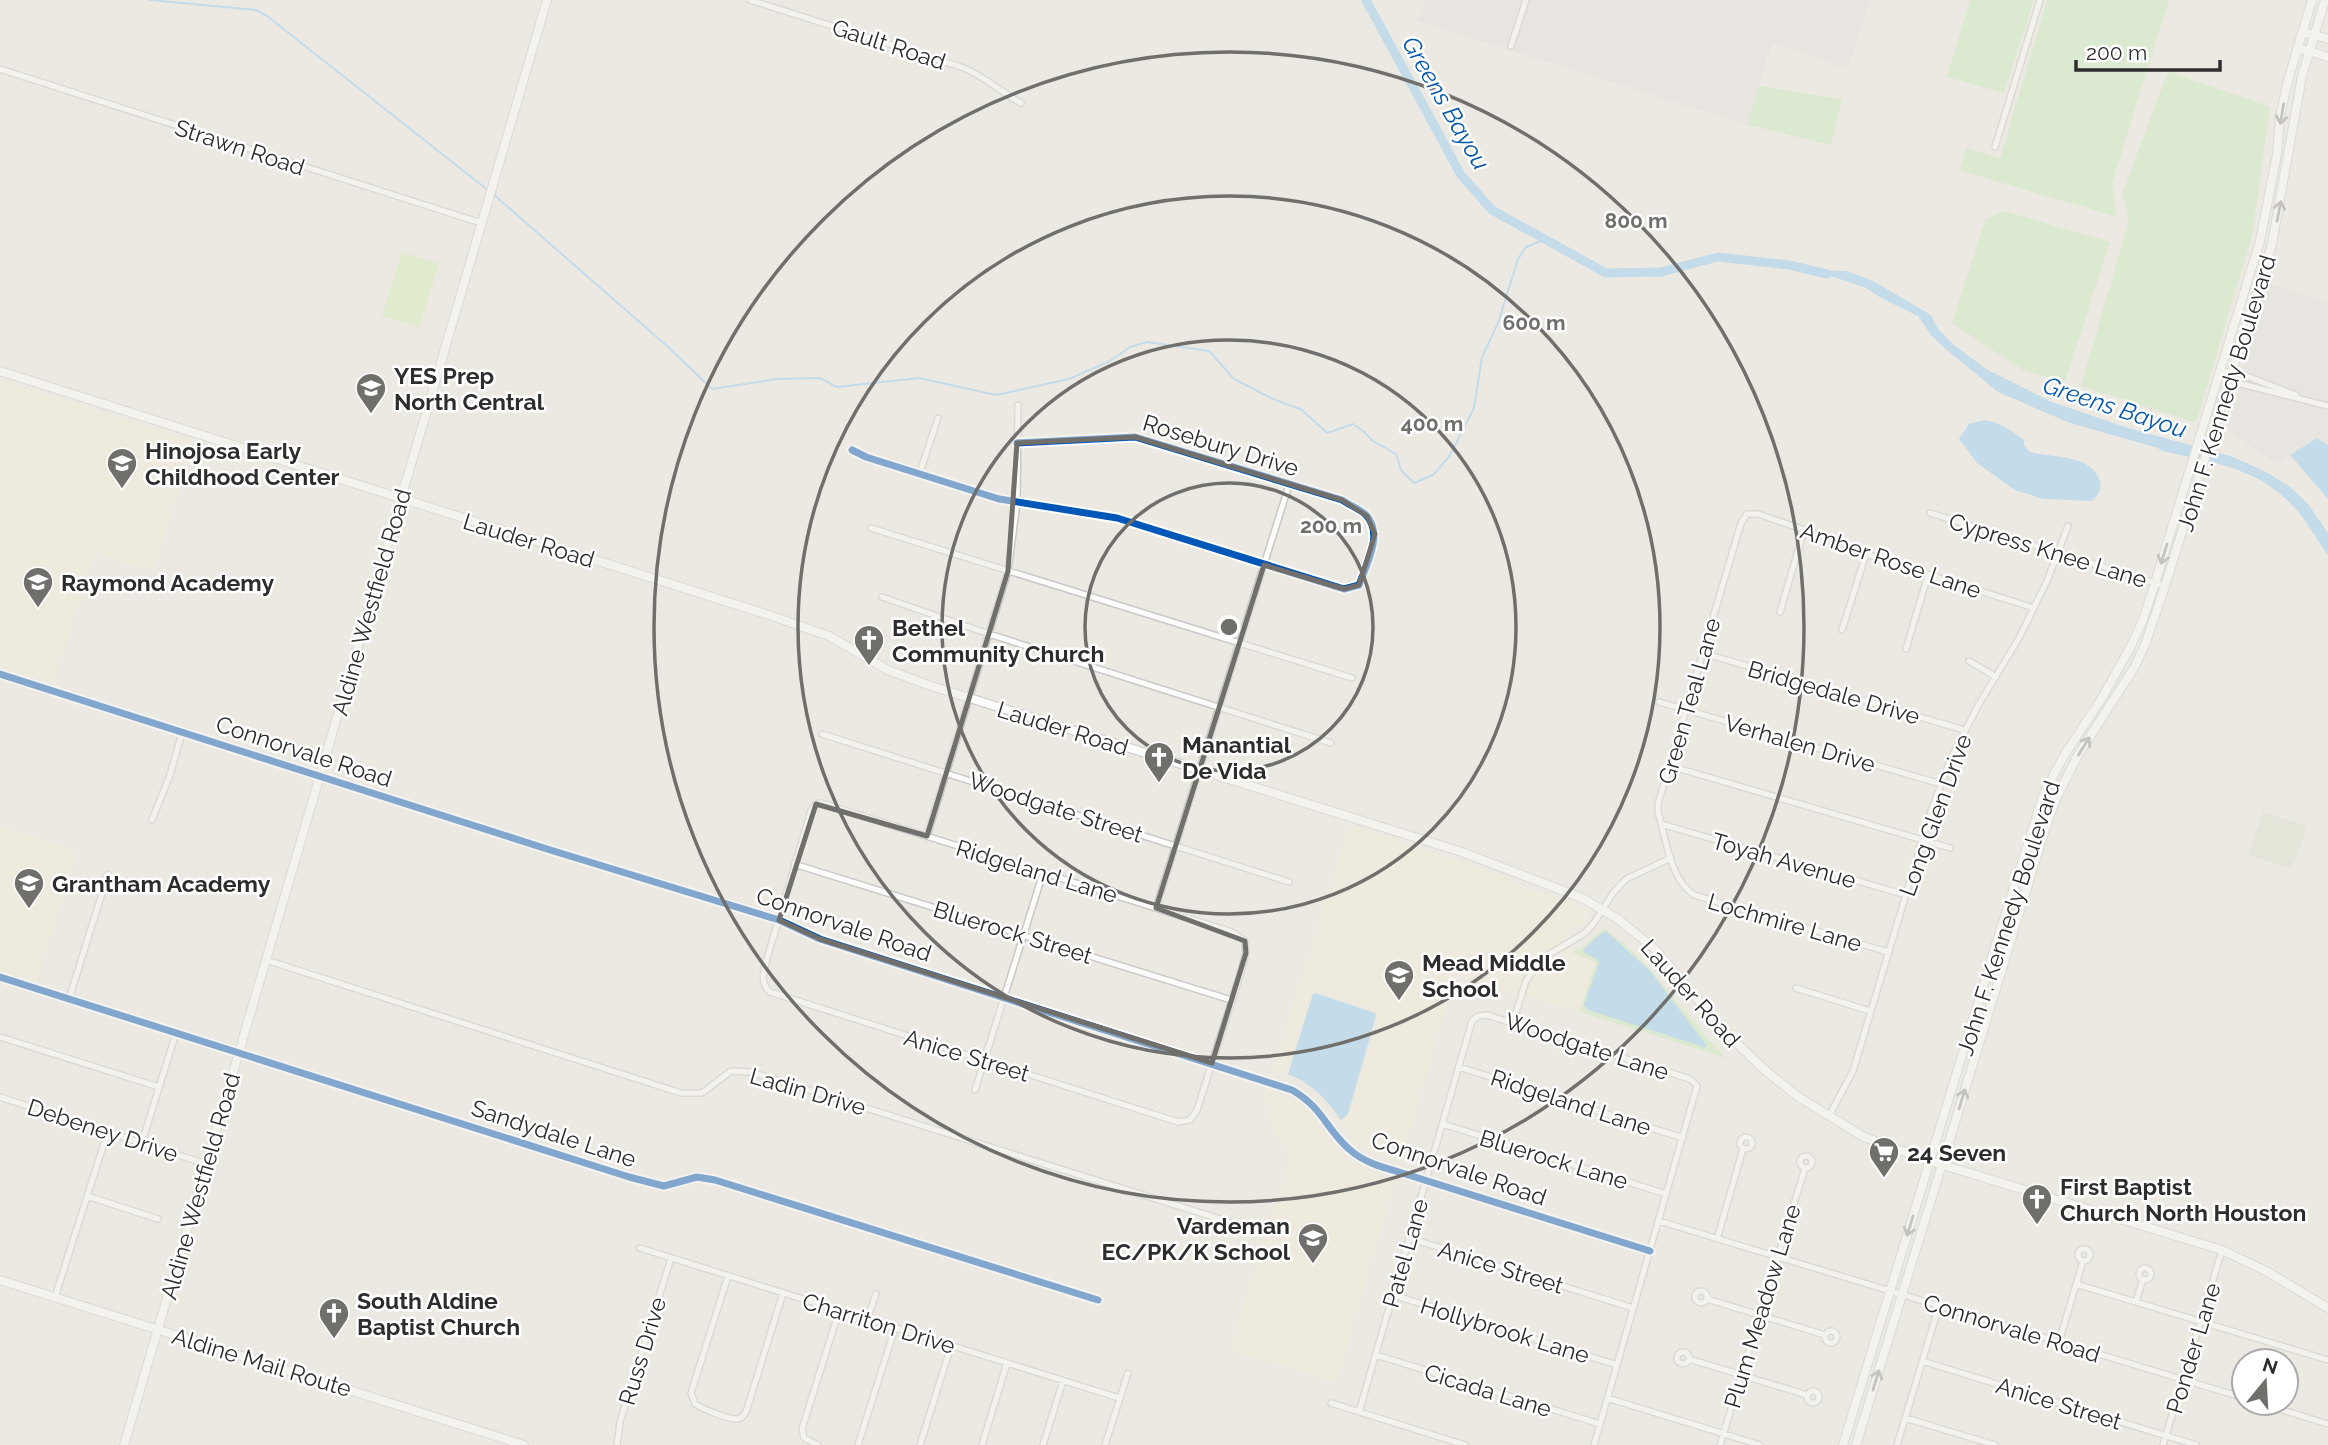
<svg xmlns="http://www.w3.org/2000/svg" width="2328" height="1445" viewBox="0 0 2328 1445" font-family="Raleway,sans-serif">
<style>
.industrial{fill:#e3e0e1}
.education{fill:#efebd7}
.green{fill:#c6e9ba}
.cemetery{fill:#d4e1c9}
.pitch{fill:#d1edb7}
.water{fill:#92caf1}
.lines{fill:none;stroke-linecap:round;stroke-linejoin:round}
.stream{stroke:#92caf1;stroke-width:2}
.river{stroke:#92caf1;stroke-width:9}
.street-casing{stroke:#c9c8c8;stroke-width:8}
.secondary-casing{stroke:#c9c8c8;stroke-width:10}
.street{stroke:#fcfcfb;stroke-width:5}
.secondary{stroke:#fcfcfb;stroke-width:8}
.cycleway-casing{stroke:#fff;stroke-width:11}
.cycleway{stroke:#0057b8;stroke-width:7}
.oneway{stroke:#949494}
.marked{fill:none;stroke:#706f6c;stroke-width:5;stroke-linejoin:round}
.ring{fill:none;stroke:#706f6c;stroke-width:3.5}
.labels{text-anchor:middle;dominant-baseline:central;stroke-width:5;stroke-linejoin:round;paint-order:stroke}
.street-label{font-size:23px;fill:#2d2d2d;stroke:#fff}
.poi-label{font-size:23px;font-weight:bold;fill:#2d2d2d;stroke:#fff;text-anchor:start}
.water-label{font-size:24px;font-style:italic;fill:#0457ab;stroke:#fff}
.centre{fill:#706f6c;stroke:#fff;stroke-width:3.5}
.ring-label{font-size:21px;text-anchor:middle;font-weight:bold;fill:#706f6c;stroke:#fff;stroke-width:5;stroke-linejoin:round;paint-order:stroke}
</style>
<rect width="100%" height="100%" fill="#ece9e2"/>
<path class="industrial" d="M1425 0H1870L1848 69 1772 43 1748 125 1417 21Z
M2266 283 2328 302V445L2317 438 2276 464 2226 429Z"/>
<path class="education" d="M0 380 194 441 153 571 94 553 53 683 0 666Z
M1349 824 1488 871 1532 890 1567 901 1589 912 1585 922 1564 937 1572 952 1596 962 1580 1012 1455 974 1400 1163 1364 1148 1356 1141 1341 1123 1350 1115 1379 1016 1377 1011 1323 992 1315 991 1311 993 1285 1075 1272 1071Z
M0 825 77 850 36 982 0 971Z
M1263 1087 1297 1101 1315 1120 1335 1149 1349 1162 1371 1173 1395 1181 1336 1383 1229 1349 1289 1159 1271 1123 1262 1092Z"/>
<path class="green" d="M1970 0H2034L2004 93 1947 77Z
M2047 0H2169L2112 183 2117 217 1959 170 1966 148 2000 158Z
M2168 71 2270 107 2252 236 2196 423 2081 386 2129 220 2122 194Z
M1759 86 1842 99 1831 145 1748 125Z
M2004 211 2110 242 2065 382 2023 370 1952 323 1985 220Z
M1604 928C1654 963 1683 1015 1726 1058L1580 1012 1596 962 1572 952 1584 946Z"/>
<path class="cemetery" d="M2263 812 2307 826 2295 862 2289 868 2249 855Z"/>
<path class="pitch" d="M402 252 439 264 419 327 382 316Z"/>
<path class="water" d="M1814 270 1847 271 1873 281 1931 315 1938 329 1954 345 1986 369 2052 402 2125 427 2233 457 2268 473 2290 487 2308 504 2328 533V555C2319 543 2312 530 2303 518 2265 468 2219 464 2162 451L2158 448 2070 423 1998 392 1948 351 1931 335 1918 316 1881 298 1866 288Z
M1984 420C2000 422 2012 431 2024 440V445L2030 452C2051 458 2092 454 2100 481 2102 490 2098 495 2092 501L2043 499 2015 490 1977 463 1959 439 1969 424Z
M2317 438 2328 445V499L2290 455Z
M1607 932 1650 971 1707 1046 1704 1047 1588 1010 1584 1005 1599 963 1597 959 1582 951 1602 933Z
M1315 993 1375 1013 1376 1016 1348 1114 1341 1120C1326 1098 1312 1084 1288 1074L1313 994Z"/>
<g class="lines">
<path class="stream" d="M150 0 256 10 267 16 489 191
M493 194 667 346 712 389 777 379 820 378 837 387 919 378 996 395 1069 379 1110 361 1130 347 1147 342 1209 351 1234 379 1273 399 1302 410 1327 433 1353 424 1363 431 1373 441 1396 454 1401 470 1414 483 1433 475 1449 457 1474 408 1482 357 1498 323 1518 259 1526 247 1545 239"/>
<path class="river" d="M1366 0 1461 175 1492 210 1606 273 1661 272 1718 257 1789 265 1827 274"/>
<g class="street-casing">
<path id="street" d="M750 0 961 67C984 75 1000 92 1021 103
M1511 46 1526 0
M0 69 481 223
M1995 147 2040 0
M2220 372 2230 381 2328 406
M2220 372 2233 371 2296 395
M852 450 866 457 999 499 1117 518 1344 589 1359 585C1366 565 1384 534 1366 515 1360 509 1349 505 1342 500L1135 437 1017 443
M919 475 938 418
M1930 513 2165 586
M871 528 1352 678
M882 597 989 634 1331 743
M1780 612 1804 530
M1842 630 1866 554
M1906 649 1928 575
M1703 653 1964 730
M1969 661 1996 677
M0 674 547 849 779 920 820 939 1292 1090C1323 1108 1326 1129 1349 1149 1363 1162 1381 1167 1399 1172L1650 1251
M1659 702 1941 784
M822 734 1289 882
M1670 766 1950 848
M821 803 1232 932 1245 941 1246 953 1241 972 1197 1110 1190 1120 1178 1122 770 992C758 981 765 968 768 955L811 811 816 804Z
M152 820 170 775 182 733
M1661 824 1906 895
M927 836 1008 571 1017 503 1018 405
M794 864 1231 1000
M1156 908 1289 485
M1888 952 1694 895C1670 879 1666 839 1658 812V804L1741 523 1747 514H1758L1837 541 1879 559 2034 608
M266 960 681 1093H702L731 1071 751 1072 1236 1224
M0 977 629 1177 664 1186 697 1177 715 1180 1098 1300
M1796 988 1870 1011
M69 999 108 874
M1513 1022 1526 981 1541 959 1585 933 1594 923 1613 893 1626 879 1671 858
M0 1037 159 1087
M1459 1067 1683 1138
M975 1090 1043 873
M0 1097 206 1164
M1829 1116 1853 1071 1931 811 1951 758 1979 704 2019 638 2047 581 2068 526
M1443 1124 1666 1194
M1740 1143a6 6 0 1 1 12 0a6 6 0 1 1-12 0Z
M142 1142 176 1033
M1800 1162a6 6 0 1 1 12 0a6 6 0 1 1-12 0Z
M87 1196 158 1219
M1659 1221 2244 1398
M1409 1238 1633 1308
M1717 1239 1743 1149
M640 1248 1119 1398
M2078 1255a6 6 0 1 1 12 0a6 6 0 1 1-12 0Z
M2139 1274a6 6 0 1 1 12 0a6 6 0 1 1-12 0Z
M728 1276 691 1393 695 1404C703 1409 727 1419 736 1419 742 1419 743 1416 746 1412L783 1293
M2076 1284 2328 1360
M1695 1297a6 6 0 1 1 12 0a6 6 0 1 1-12 0Z
M1393 1295 1617 1365
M55 1297 108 1131
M1707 1299 1825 1335
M2136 1302 2143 1279
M867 1319 876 1294
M1825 1337a6 6 0 1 1 12 0a6 6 0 1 1-12 0Z
M2059 1342 2083 1261
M1677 1358a6 6 0 1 1 12 0a6 6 0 1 1-12 0Z
M1376 1355 1600 1424
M1689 1359 1807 1395
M1922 1361 2196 1445
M1807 1397a6 6 0 1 1 12 0a6 6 0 1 1-12 0Z
M1607 1398 1760 1445
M1331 1403 1465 1445
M2260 1403 2328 1424
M1359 1412 1472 1021 1478 1016 1487 1015 1690 1079 1697 1086 1594 1445
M1905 1418 1995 1445
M617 1445 620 1422 671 1258
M818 1445 804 1438 802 1429 839 1311
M858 1445 895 1328
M920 1445 951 1346
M982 1445 1007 1363
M1043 1445 1063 1381
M1105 1445 1128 1373
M1720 1445 1805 1168
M1897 1445 1939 1306
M2163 1445 2222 1250"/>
</g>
<g class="secondary-casing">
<path id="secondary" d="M2302 32 2328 39
M2297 48 2328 57
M0 371 772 616 829 636 888 670 928 685 1462 852 1582 898 1618 919 1656 950 1728 1035 1767 1072 1800 1098 1864 1137 1930 1161 2222 1250 2266 1271 2328 1308
M0 1280 524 1445
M124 1445 547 0
M1843 1445 1998 938 2044 793 2065 754 2102 698 2131 646 2143 620 2155 583 2260 241 2277 154 2280 117 2287 84 2312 0
M1856 1445 2045 829 2057 797 2078 755 2134 668 2145 645 2165 586 2272 244 2302 76 2325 0"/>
</g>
<use href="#street" class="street"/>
<use href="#secondary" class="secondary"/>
<g class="cycleway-casing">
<path id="cycleway" d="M852 450 866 457 999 499 1117 518 1344 589 1359 585C1366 565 1384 534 1366 515 1360 509 1349 505 1342 500L1135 437 1017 443
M0 674 547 849 779 920 820 939 1292 1090C1323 1108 1326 1129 1349 1149 1363 1162 1381 1167 1399 1172L1650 1251
M0 977 629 1177 664 1186 697 1177 715 1180 1098 1300"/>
</g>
<use href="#cycleway" class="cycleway"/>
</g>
<defs><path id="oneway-shaft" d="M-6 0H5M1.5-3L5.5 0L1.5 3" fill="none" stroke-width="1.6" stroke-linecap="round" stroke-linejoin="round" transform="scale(1.75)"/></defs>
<g class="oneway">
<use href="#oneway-shaft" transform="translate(2282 114) rotate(99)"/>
<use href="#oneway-shaft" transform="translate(2279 211) rotate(-79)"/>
<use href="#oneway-shaft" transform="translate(2164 554) rotate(107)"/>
<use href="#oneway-shaft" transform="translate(2084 746) rotate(-58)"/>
<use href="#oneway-shaft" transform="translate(1962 1099) rotate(-73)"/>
<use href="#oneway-shaft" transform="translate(1910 1226) rotate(107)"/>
<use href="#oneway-shaft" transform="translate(1876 1380) rotate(-73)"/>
</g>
<path d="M0 0H2328V1445H0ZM1135 437 1342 500 1367 516 1375 534 1359 585 1344 589 1264 565 1156 908 1245 941 1246 953 1212 1063 820 939 779 920 816 804 927 836 1008 571 1017 443Z" fill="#ece9e2" fill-opacity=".55" fill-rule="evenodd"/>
<path class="marked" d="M1135 437 1342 500 1367 516 1375 534 1359 585 1344 589 1264 565 1156 908 1245 941 1246 953 1212 1063 820 939 779 920 816 804 927 836 1008 571 1017 443Z"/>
<g class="ring">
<circle cx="1229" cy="627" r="144"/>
<circle cx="1229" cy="627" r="287"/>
<circle cx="1229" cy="627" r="431"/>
<circle cx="1229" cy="627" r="575"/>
</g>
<defs>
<g id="school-pin" transform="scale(1.575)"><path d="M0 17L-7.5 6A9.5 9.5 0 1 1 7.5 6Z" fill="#706f6c" stroke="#fff"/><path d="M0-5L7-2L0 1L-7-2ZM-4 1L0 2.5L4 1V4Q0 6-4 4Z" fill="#fff"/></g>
<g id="church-pin" transform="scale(1.575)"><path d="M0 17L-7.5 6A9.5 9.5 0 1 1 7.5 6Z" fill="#706f6c" stroke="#fff"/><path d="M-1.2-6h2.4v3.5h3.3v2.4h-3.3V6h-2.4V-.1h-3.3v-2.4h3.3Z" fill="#fff"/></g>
<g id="supermarket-pin" transform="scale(1.575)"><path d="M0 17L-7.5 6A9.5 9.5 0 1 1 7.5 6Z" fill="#706f6c" stroke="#fff"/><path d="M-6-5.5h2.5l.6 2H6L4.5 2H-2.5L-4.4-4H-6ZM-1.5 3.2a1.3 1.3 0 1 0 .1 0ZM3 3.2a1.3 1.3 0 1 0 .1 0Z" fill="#fff"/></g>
</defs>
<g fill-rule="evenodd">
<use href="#school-pin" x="371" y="388"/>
<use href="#school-pin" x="122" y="463"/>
<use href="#school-pin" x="38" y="582"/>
<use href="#church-pin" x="869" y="640"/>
<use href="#church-pin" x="1159" y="757"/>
<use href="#school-pin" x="29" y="883"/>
<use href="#school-pin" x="1399" y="975"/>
<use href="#supermarket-pin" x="1884" y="1152"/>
<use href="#church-pin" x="2037" y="1199"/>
<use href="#school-pin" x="1313" y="1238"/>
<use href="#church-pin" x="334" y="1313"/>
</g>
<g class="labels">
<g class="street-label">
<text transform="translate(889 44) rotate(18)">Gault Road</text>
<text transform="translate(240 147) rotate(18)">Strawn Road</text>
<text transform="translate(2226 393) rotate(-73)">John F. Kennedy Boulevard</text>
<text transform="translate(1221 445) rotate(17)">Rosebury Drive</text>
<text transform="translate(529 540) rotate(17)">Lauder Road</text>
<text transform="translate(2048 550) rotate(17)">Cypress Knee Lane</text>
<text transform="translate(1891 560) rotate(19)">Amber Rose Lane</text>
<text transform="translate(371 602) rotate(-74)">Aldine Westfield Road</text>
<text transform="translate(1834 692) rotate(16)">Bridgedale Drive</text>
<text transform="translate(1689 701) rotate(-74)">Green Teal Lane</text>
<text transform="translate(1063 728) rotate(17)">Lauder Road</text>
<text transform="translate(1800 743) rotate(16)">Verhalen Drive</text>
<text transform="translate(304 751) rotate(18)">Connorvale Road</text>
<text transform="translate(1056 807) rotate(18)">Woodgate Street</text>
<text transform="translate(1935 815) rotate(-70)">Long Glen Drive</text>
<text transform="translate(1784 860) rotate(16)">Toyah Avenue</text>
<text transform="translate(1037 871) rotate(17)">Ridgeland Lane</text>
<text transform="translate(2008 918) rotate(-72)">John F. Kennedy Boulevard</text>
<text transform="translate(1785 922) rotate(16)">Lochmire Lane</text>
<text transform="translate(844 924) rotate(19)">Connorvale Road</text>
<text transform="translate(1013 932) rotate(17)">Bluerock Street</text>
<text transform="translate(1691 993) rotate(48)">Lauder Road</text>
<text transform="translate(1587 1046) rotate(18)">Woodgate Lane</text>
<text transform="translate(967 1055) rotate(17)">Anice Street</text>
<text transform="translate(808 1091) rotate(16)">Ladin Drive</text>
<text transform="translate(1571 1102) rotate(18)">Ridgeland Lane</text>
<text transform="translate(103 1130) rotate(18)">Debeney Drive</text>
<text transform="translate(554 1133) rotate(18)">Sandydale Lane</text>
<text transform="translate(1554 1159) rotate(17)">Bluerock Lane</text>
<text transform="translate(1459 1168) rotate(19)">Connorvale Road</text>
<text transform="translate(200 1186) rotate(-74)">Aldine Westfield Road</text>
<text transform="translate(1405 1253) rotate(-74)">Patel Lane</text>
<text transform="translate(1501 1267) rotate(17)">Anice Street</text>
<text transform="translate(1762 1306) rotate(-73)">Plum Meadow Lane</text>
<text transform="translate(879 1323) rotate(17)">Charriton Drive</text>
<text transform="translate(2012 1328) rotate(17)">Connorvale Road</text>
<text transform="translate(1505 1330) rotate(17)">Hollybrook Lane</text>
<text transform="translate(2193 1348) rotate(-73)">Ponder Lane</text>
<text transform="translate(642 1351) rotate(-73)">Russ Drive</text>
<text transform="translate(262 1362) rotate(17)">Aldine Mail Route</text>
<text transform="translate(1488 1390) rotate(17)">Cicada Lane</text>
<text transform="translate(2059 1403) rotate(17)">Anice Street</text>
</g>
<g class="poi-label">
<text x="394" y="375">YES Prep<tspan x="394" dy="26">North Central</tspan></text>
<text x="145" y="450">Hinojosa Early<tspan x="145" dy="26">Childhood Center</tspan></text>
<text x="61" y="582">Raymond Academy</text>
<text x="892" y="627">Bethel<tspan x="892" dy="26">Community Church</tspan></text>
<text x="1182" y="744">Manantial<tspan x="1182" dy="26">De Vida</tspan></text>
<text x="52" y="883">Grantham Academy</text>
<text x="1422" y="962">Mead Middle<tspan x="1422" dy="26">School</tspan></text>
<text x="1907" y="1152">24 Seven</text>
<text x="2060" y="1186">First Baptist<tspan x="2060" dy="26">Church North Houston</tspan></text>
<text x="1290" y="1225" text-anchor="end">Vardeman<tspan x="1290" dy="26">EC/PK/K School</tspan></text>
<text x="357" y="1300">South Aldine<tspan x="357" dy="26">Baptist Church</tspan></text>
</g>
<g class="water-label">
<text transform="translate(1446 103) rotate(60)">Greens Bayou</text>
<text transform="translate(2115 407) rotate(18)">Greens Bayou</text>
</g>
</g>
<circle cx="1229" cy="627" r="10" class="centre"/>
<g class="ring-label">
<text x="1636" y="228">800 m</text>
<text x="1534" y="330">600 m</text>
<text x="1432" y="431">400 m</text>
<text x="1331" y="533">200 m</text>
</g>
<g transform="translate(2265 1382) rotate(18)"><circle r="33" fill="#ffffff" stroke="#ababab" stroke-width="2"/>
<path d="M0-5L12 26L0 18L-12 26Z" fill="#706f6c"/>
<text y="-10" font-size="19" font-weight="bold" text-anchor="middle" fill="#2d2d2d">N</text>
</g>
<path d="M2076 60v10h144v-10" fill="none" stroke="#2d2d2d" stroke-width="3.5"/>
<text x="2086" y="60" font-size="21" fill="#2d2d2d" stroke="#ffffff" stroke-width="5" paint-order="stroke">200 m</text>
</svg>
